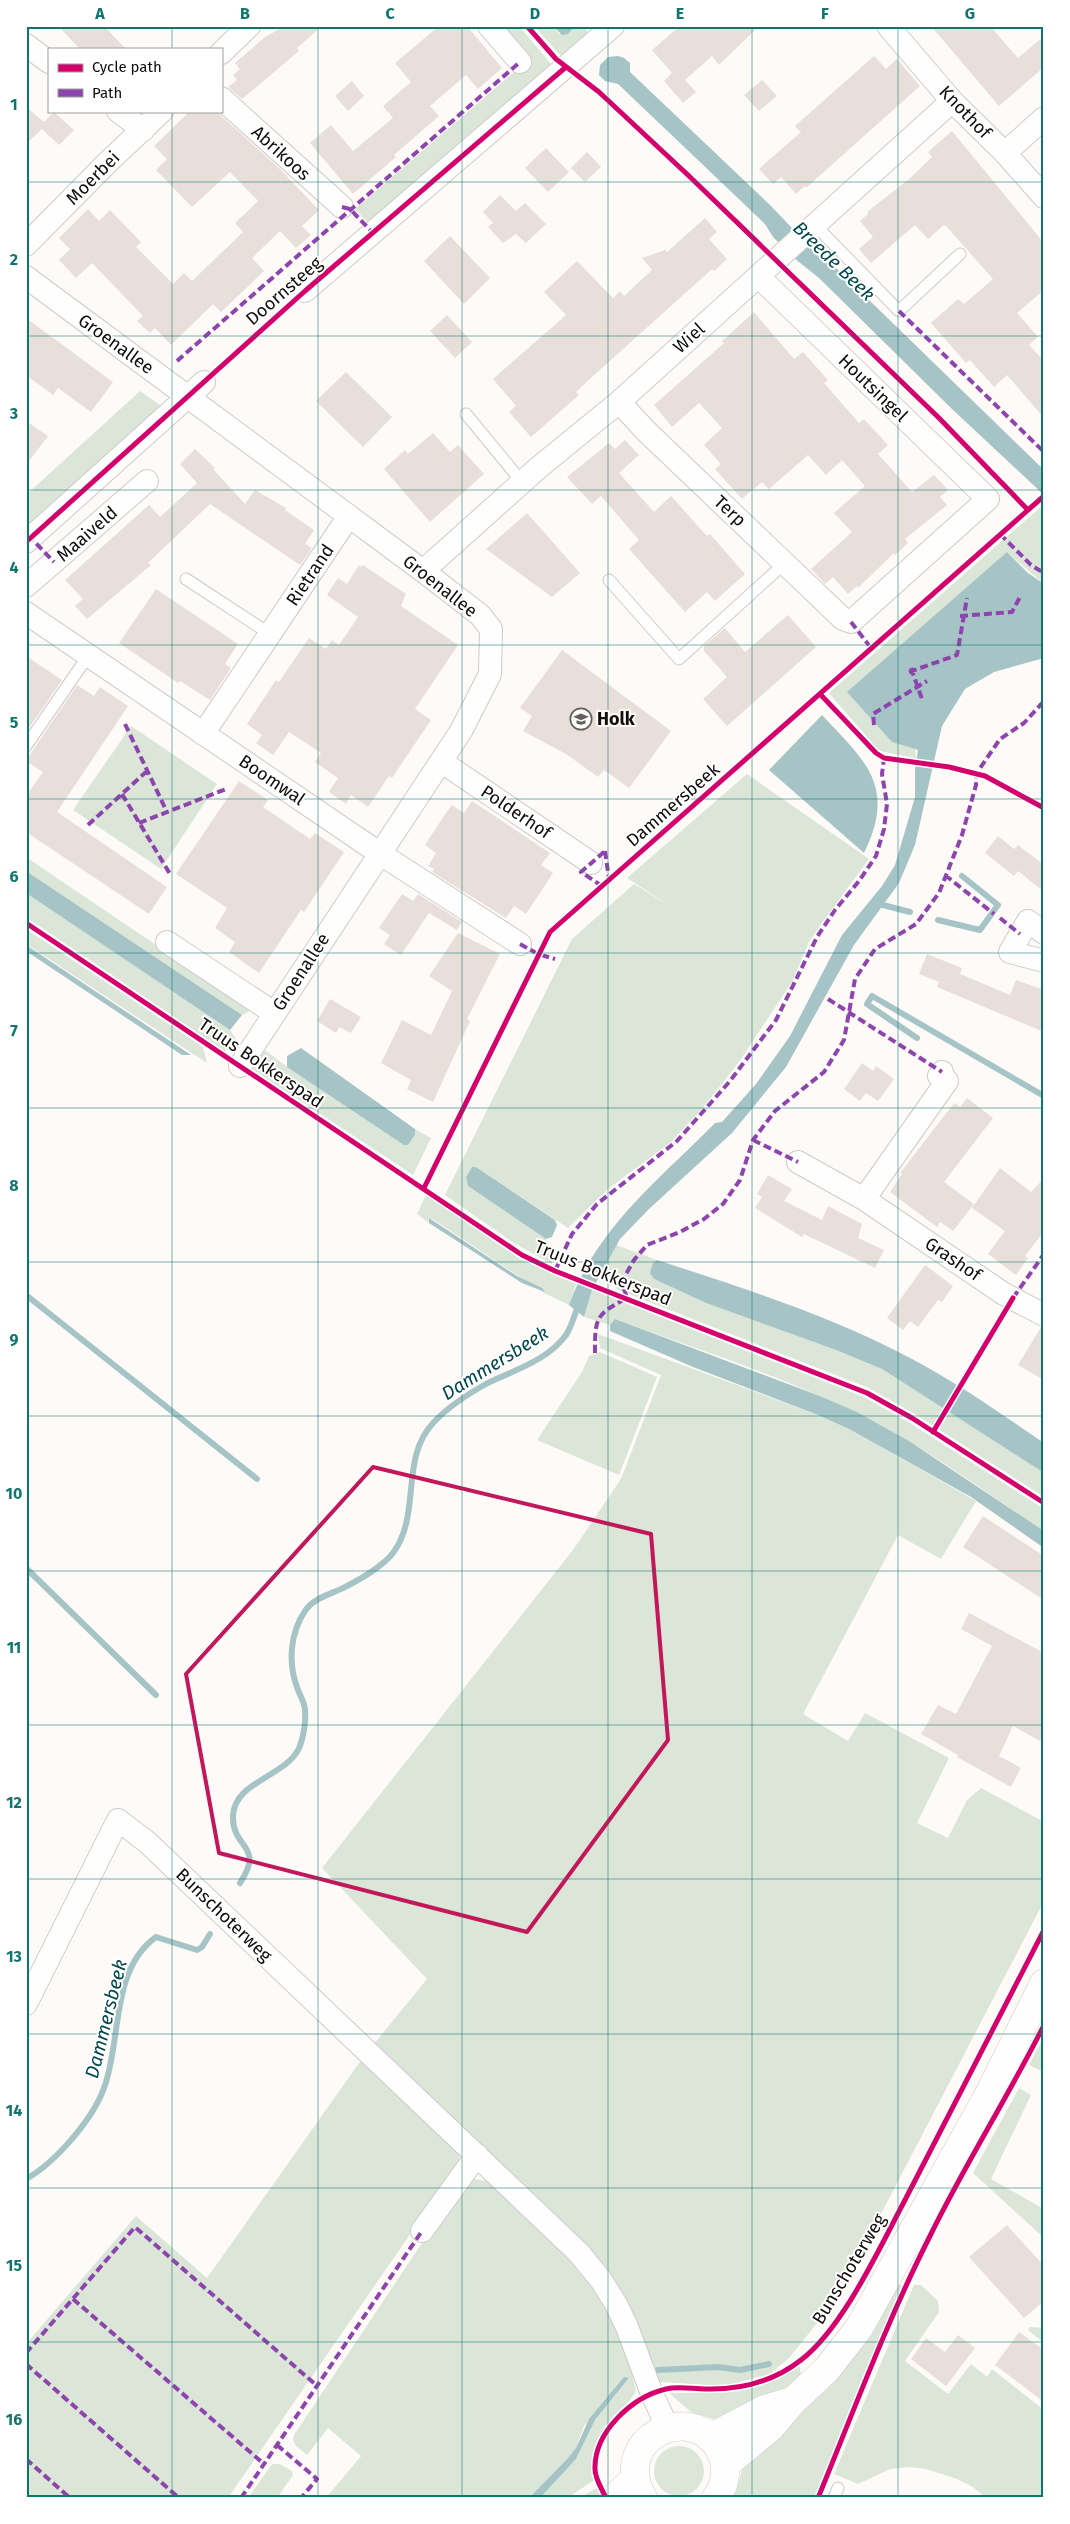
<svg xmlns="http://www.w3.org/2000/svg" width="1070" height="2524" viewBox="0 0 1070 2524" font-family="'Fira Sans',sans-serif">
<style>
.green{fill:#dbe6d9}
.water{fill:#a6c4c6}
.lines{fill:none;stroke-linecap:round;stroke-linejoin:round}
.stream{stroke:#a6c4c6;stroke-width:6}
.building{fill:#e8dfdb}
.lane-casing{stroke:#cecbc9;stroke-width:13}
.street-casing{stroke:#cecbc9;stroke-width:24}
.secondary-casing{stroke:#cecbc9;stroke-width:29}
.lane{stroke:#fffefe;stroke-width:11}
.street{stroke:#fffefe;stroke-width:22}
.secondary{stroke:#fffefe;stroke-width:28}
.quiet{stroke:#8e44ad;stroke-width:4;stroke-dasharray:8 4;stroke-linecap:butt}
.cycleway-casing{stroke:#fff;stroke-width:8}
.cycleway{stroke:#d6006c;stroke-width:5}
.marked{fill:none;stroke:#c2185b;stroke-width:4;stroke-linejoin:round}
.grid{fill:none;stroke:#0f766e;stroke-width:1;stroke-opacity:0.55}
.labels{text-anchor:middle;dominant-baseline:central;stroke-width:4;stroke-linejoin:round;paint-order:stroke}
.street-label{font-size:18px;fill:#100d0b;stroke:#fff}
.poi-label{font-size:18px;font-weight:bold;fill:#100d0b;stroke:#fff;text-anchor:start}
.water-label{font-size:19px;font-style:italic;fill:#00484d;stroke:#fff}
.neatline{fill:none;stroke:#0f766e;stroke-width:2}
.grid-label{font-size:16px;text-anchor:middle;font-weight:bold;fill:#0f766e}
</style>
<rect width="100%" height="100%" fill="#fdfaf8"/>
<path class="green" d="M498 26H519L552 65 368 223 355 209 528 60Z
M534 26H553L559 34H568L574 26H582L592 36 566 57 559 54Z
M140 391 163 407 26 528V495Z
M1044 504V584L1007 552 965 592 892 742 915 749 916 758 879 751 829 693Z
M131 726 217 784 161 869 73 810Z
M747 774 869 859 824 920 809 942 792 982 739 1062 701 1110 671 1142 608 1189 568 1228 476 1167H472L466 1177 468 1186 546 1239 552 1264 512 1242 445 1195 572 939 634 884 672 907 627 878Z
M26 857 252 1010 242 1015 26 871Z
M26 893 230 1030 236 1039 225 1051 26 917Z
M26 929 203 1047 207 1063 26 944Z
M265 1050 287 1067 408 1145 415 1135V1129L431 1138 413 1175 252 1069Z
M426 1195 520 1259 576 1284 569 1305 544 1293 431 1218 428 1220 429 1223 417 1214Z
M616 1245 657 1260 653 1263 654 1279 706 1303 836 1350 882 1369 1044 1473V1497L915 1414 869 1388 616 1289 617 1284 599 1277Z
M592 1290 864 1397 910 1423 1044 1509V1531C982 1490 922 1444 855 1412 779 1375 696 1349 618 1320H615L610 1325 584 1317Z
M598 1334 818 1415 849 1429 976 1501 941 1559 898 1535 803 1714 848 1741 865 1713 949 1758 917 1823 948 1838 967 1800 981 1788 1044 1822V1901L869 2237 818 2322 789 2358 770 2374 725 2386 660 2382 656 2378 641 2332 374 2044 427 1979 322 1868 573 1550 621 1479 661 1375 600 1348Z
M600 1352 657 1377 619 1475 537 1440 582 1372 589 1356Z
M1044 2036V2070L1043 2072 1029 2065Z
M362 2059 460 2154 458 2165 228 2498H26V2344L136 2216 207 2278Z
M1019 2088 1031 2095 991 2179 1044 2209V2238L973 2173Z
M475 2179 487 2181C557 2247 617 2291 636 2391 633 2397 628 2402 623 2407 603 2429 588 2451 593 2481L567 2498H540L576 2459 595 2420 627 2381 629 2378 626 2377 584 2426 576 2448 568 2458 529 2498H326L361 2456 328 2428 307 2455 296 2446 293 2440 294 2435 458 2189 468 2181Z
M899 2284 902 2286 814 2498H733L743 2468 794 2418 826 2390 844 2370 866 2341Z
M914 2285H921L938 2301 939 2312 905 2361 948 2394 971 2364 987 2377 992 2369 1044 2410V2498H987L971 2486 957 2479 926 2469 909 2467 890 2469 858 2484 834 2474Z
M1030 2327 1044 2328V2343L1028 2330Z
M800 2366 801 2377 777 2395 716 2420 691 2412 671 2395 670 2393C724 2393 752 2395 800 2366Z
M654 2471a25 25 0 1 1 50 0a25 25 0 1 1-50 0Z
M272 2464H280L292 2471 293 2475 277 2498H248Z
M596 2488 600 2495 595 2498H580Z"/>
<path class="water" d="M553 26H574V27L568 34 562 35Z
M618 56 624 58 630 63V72L770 205 814 251 833 265 1044 470V495L952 409 819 278 794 258 773 237 765 224 618 84 605 81 599 75 600 65 608 57Z
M1007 552 1028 573 1044 584V658L994 672 965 689 942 726 915 845 899 883 854 945 786 1067 732 1133 649 1209 620 1239 592 1290 584 1317 569 1305C597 1227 659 1180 715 1123L722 1122 756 1084 790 1036 842 935 882 886 895 865 915 797V768L918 750 892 742 847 692Z
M822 715C865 761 897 786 864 853L769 770Z
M26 871 242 1015 230 1030 26 893Z
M26 945 191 1055H182L26 951Z
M301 1048 415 1129V1135L408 1145H404L287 1067V1056Z
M472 1167H476L555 1220 557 1225 552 1237 546 1239 468 1186 466 1177Z
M429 1218 517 1276 542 1288 545 1292 522 1283 429 1223Z
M657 1260C743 1288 832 1316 912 1359 958 1383 1001 1414 1044 1443V1473L882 1369 836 1350 706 1303 654 1279 650 1273 653 1263Z
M615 1319 820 1396 857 1412 909 1441 1044 1531V1548L971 1497 849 1429 818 1415 693 1367 610 1331V1325Z
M624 2377 629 2378 595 2420 576 2459 540 2498H529L568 2458 576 2448 589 2419Z"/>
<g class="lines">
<path class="stream" d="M875 903 910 912
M938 920 980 930 998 905 962 876
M917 1038 867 1004 872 996 1044 1096
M26 1295 257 1479
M26 1568 156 1695
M240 1883C265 1845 233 1849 233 1818 232 1781 288 1777 300 1746 304 1734 306 1721 305 1709 304 1701 299 1694 297 1687 288 1663 290 1633 305 1611 314 1597 333 1594 347 1586 362 1578 382 1567 393 1553 422 1514 399 1458 434 1422 449 1406 468 1394 486 1384 514 1370 547 1361 566 1335 572 1326 575 1313 579 1303
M26 2179C55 2163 93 2119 104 2088 122 2040 110 1970 156 1937L197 1950 202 1947 210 1934
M658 2370 718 2367 740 2370 769 2364"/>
</g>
<path class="building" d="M58 26H104L126 49H80Z
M284 26H322L297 48 299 51 242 99 228 87 237 80 233 75 240 69 235 63 264 38Z
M439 26H467L502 68 478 89 466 75 430 106 439 116 394 155 396 157 353 194 310 143 331 125 353 151 393 118 383 106 411 82 395 63Z
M680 26H759L719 65 712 56 685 80 696 92 683 103 664 81 672 73 652 50Z
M931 26H990L1018 58 1044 36V67L999 106Z
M874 56 886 69 897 59 920 86 806 188 805 186 796 194 781 177 773 184 759 169 801 132 795 126Z
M762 80 777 96 759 111 744 95Z
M352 81 364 96 348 111 335 96Z
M26 107 44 122 54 112 74 130 59 145 42 129 26 144Z
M190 111H216L280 169 319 210 302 226 311 235 296 248 280 231 252 258 264 271 221 312 213 304 171 345 155 328 150 333 137 321 143 316 92 263 76 278 59 260 70 249 59 238 88 209 99 221 110 210 141 242 136 247 173 284 184 273 192 281 243 232 235 223 258 201 230 172 192 207 156 170 167 159 154 146Z
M952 131 1044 243V290L1017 313 1038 337 1029 345 1044 361V418L1007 375 994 387 970 360 966 363 931 323 958 299 964 304 993 279 947 227 944 225 928 239 915 225 871 263 859 249 873 237 860 221 868 214 867 212 909 179 932 157 928 152Z
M546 148 569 172 548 192 525 168Z
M587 152 601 167 585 182 571 168Z
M500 195 516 211 525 203 546 224 526 243 516 234 503 243 488 227 493 223 483 212Z
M705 218 717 232 709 239 727 259 714 271 712 269 592 377 576 392 579 395 531 437 509 412 516 406 493 379 566 315 544 292 577 261 613 298 620 291 624 296 652 270 642 258 665 250 667 252Z
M450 236 490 278 464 304 424 261Z
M754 312 794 359 803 352 828 380 824 383 859 423 864 419 888 445 878 454 912 492 934 475 948 490 940 497 947 505 905 539 908 543 895 555 894 553 858 588 857 586 848 594 833 577 825 584 811 569 852 532 834 513 865 486 842 460 826 475 808 455 769 489 762 482 742 499 715 469 721 464 704 445 722 428 699 403 672 427 654 405 724 343 722 341Z
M447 315 472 342 455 358 430 331Z
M26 318 113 382 91 412 58 388 53 395 26 375Z
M346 372 392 417 363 447 316 401Z
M26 421 48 436 26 465Z
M433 433 450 452 458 445 484 474 430 522 384 469 405 450 408 454Z
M625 440 639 455 619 473 654 512 671 496 707 536 710 534 745 574 715 601 707 592 685 612 629 549 639 540 601 496 592 504 567 477 609 443 615 449Z
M195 449 215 468 213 469 245 504 255 490 286 508 285 510 314 530 305 544 312 548 300 565 210 504 148 563 151 565 87 619 75 606 83 599 65 580 149 505 160 517 197 483 180 464Z
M527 513 580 573 552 597 486 549Z
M359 565 361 567 363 565 406 594 401 606 458 645 415 709 431 720 392 778 389 776 368 807 351 795 346 804 329 792 338 778 315 762 321 753 289 732 273 755 256 743 262 735 247 724 276 680 279 682 309 638 326 649 332 640 339 645 358 617 327 595 338 578 347 584Z
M156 589 238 644 225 664 231 668 210 700 180 681 178 683 119 643Z
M788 615 816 647 727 726 703 699 727 677 704 651V646L725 628 745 652Z
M562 650 671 731 629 788 604 770 598 777 566 754 523 731 532 716 520 708Z
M26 656 62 680 29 728 26 726Z
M77 685 94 696 100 687 128 706 57 812 167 887 149 914 26 832V796L43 772 29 763V756Z
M239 781 268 800 263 807 310 839 315 833 344 852 304 912 301 910 259 973 229 952 235 942 215 928 227 908 176 874Z
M472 801 550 853 541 865 553 873 526 914 514 906 506 918 432 872 434 869 428 866 436 853 425 845 444 816 452 805 464 813Z
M998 836 1014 849 1018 845 1044 865V892L1018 871 1014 876 985 853Z
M402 894 413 901 418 894 462 922 457 930 429 913 401 955 384 944 390 935 379 928Z
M458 933 500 954 467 1019 470 1021 433 1102 407 1089 411 1080 381 1063 402 1020 431 1035 452 991 429 976Z
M927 954 962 968 960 974 1010 995 1016 980 1044 990V1032L937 987 939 982 919 974Z
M330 999 361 1017 351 1033 339 1027 336 1033 317 1021Z
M862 1063 873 1071 876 1066 894 1079 878 1101 866 1093 860 1101 844 1089Z
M967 1098 993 1118 944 1182 974 1204 953 1231 940 1222 937 1227 890 1192 902 1174 900 1173 951 1107 955 1103 960 1107Z
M1000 1168 1031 1192 1044 1178V1231L1025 1256 1028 1258 1016 1275 988 1254 1005 1231 972 1208Z
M768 1175 792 1189 784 1201 822 1220 828 1206 862 1224 858 1238 884 1250 875 1268 804 1234 802 1237 755 1208 762 1197 757 1194Z
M925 1265 953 1286 942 1302 938 1300 918 1327 910 1321 903 1330 887 1318Z
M1041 1327 1044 1328V1380L1018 1365Z
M983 1516 1044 1556V1600L963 1547Z
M969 1613 1044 1653V1743L1013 1726 999 1756 1021 1768 1011 1787 957 1757 958 1755 921 1734 938 1705 956 1714 992 1646 961 1629Z
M1007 2225 1044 2266V2301L1024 2318 969 2257Z
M1019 2332 1044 2350V2402L995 2365Z
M958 2335 975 2348 946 2386 911 2359 926 2338 945 2352Z"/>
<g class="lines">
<g class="lane-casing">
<path id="lane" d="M815 225 899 311 960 254
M466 414 522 482
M186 579 270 634
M609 580 679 659 785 563
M26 746 88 656
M834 2498 838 2488"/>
</g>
<g class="street-casing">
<path id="street" d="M489 26 520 62
M888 26 952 101 1005 153 1044 197
M26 45 49 62
M221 53 249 26
M221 98 342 207
M118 111 143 130
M1005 153 1044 118
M26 245 108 162 162 111
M26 277 423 571 480 615 491 629 490 674 461 731 240 1066
M305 291 613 26
M619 402 647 432 843 619 851 622 988 499 758 276
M26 542 204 382
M423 571 538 468 619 402 952 101
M26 586 147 481
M26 613 379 853 520 944
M203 734 349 516
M442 762 591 863
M1044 933 1028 921 1010 952 1044 961
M167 942 274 1013
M798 1162 864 1199 1004 1294 1044 1315
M864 1199 947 1081 939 1076 942 1072
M26 2004 118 1820 147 1842 579 2253 601 2280 616 2304 627 2327 652 2394 668 2428
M422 2231 477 2155"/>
</g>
<g class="secondary-casing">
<path id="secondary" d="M710 2438 765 2409 792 2401
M725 2465 771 2427 794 2400 827 2369 859 2328 989 2094 1044 1983
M614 2498 635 2479
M643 2498C606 2433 706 2395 724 2461 727 2474 724 2487 716 2498"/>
</g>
<use href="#lane" class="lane"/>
<use href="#street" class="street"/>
<use href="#secondary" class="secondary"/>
<path class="quiet" d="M342 207 350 209 372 232
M899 311 1044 452
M177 361 520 62
M1000 534 1031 565 1044 573
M28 535 54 562
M960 616 1012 612 1021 595
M851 622 871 648
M911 668 922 699
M909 672 957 655 967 598
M125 724 167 812
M874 725 873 714 927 681
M122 794 170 874
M139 823 226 789
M88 825 147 771
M605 851 609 879
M945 875 994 914
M602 886 581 872 605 851
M1000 918 1020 934
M520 944 538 954 555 959
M828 999 942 1072
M753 1140 798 1162
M555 1271 572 1234 597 1204 677 1141 730 1081 776 1020 817 937 835 910 859 881 876 856 884 829 887 804 882 774 884 758
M1013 1298 1044 1254
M595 1353C595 1318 595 1315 627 1298L623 1286 625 1276 634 1260 647 1245 680 1232 704 1219 723 1204 740 1180 753 1140 775 1111 824 1072 844 1040 855 979 875 949 916 924 939 893 962 835 976 785V774L1000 739 1024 723 1044 701
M73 2299 264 2464
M26 2353 135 2227 316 2385
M26 2364 179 2498
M277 2445 317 2479 301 2498
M26 2459 70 2498
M241 2498 422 2231"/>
<g class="cycleway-casing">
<path id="cycleway" d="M527 26 556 59 599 92 689 176 939 418 1028 510 1044 496
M26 542 305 291 566 67
M820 694 876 753 884 758 949 767 985 776 1044 808
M26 923 522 1255 555 1271 867 1393 912 1418 1044 1503
M424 1188 550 932 1028 510
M933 1432 1013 1298
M606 2498C602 2489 595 2479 595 2469 594 2432 632 2397 666 2389 678 2386 693 2389 705 2389 740 2390 773 2382 801 2360 843 2328 880 2247 905 2200 952 2110 998 2020 1044 1930
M818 2498C854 2410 887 2321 930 2236 965 2164 1008 2097 1044 2025"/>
</g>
<use href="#cycleway" class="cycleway"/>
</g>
<path class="marked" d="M373 1467 651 1534 668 1740 527 1932 219 1853 186 1674Z"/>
<path class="grid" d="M172 26V49M318 26V2498M462 26V2498M608 26V2498M752 26V2498M898 26V2498M172 111V2498M26 182H1044M26 336H1044M26 490H1044M26 645H1044M26 799H1044M26 953H1044M26 1108H1044M26 1262H1044M26 1416H1044M26 1571H1044M26 1725H1044M26 1879H1044M26 2034H1044M26 2188H1044M26 2342H1044"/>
<defs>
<g id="school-ring" transform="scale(1.125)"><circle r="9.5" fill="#fff" stroke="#63605e" stroke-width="1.5"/><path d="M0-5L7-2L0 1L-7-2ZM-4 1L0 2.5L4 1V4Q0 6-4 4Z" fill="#63605e"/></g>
</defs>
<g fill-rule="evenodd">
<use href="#school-ring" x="581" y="719"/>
</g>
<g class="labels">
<g class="street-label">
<text transform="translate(965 112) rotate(46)">Knothof</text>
<text transform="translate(281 153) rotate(42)">Abrikoos</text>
<text transform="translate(93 178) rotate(-45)">Moerbei</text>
<text transform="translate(284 291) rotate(-41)">Doornsteeg</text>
<text transform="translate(689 338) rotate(-42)">Wiel</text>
<text transform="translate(116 344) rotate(36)">Groenallee</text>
<text transform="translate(873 388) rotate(44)">Houtsingel</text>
<text transform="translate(730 511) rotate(43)">Terp</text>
<text transform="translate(87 534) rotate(-41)">Maaiveld</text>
<text transform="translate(310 575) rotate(-56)">Rietrand</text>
<text transform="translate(440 586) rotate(38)">Groenallee</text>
<text transform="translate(272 780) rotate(34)">Boomwal</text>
<text transform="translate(673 805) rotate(-41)">Dammersbeek</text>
<text transform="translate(516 812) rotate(34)">Polderhof</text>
<text transform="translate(301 972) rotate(-57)">Groenallee</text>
<text transform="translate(261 1063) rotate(34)">Truus Bokkerspad</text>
<text transform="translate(953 1259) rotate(34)">Grashof</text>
<text transform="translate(603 1273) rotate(22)">Truus Bokkerspad</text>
<text transform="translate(224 1915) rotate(44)">Bunschoterweg</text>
<text transform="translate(849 2269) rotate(-59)">Bunschoterweg</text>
</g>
<g class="poi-label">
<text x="597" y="719">Holk</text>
</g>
<g class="water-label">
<text transform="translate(834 261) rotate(44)">Breede Beek</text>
<text transform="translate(495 1363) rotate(-32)">Dammersbeek</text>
<text transform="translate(106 2019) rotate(-76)">Dammersbeek</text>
</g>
</g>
<rect width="1070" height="2524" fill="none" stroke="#ffffff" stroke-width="55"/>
<rect x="48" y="48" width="175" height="65" fill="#ffffff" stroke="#9f9e9d"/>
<rect x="58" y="64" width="25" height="8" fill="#d6006c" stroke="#9f9e9d"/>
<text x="92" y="72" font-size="15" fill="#100d0b">Cycle path</text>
<rect x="58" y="89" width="25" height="8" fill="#8e44ad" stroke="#9f9e9d"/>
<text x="92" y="98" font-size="15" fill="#100d0b">Path</text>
<rect x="28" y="28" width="1014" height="2468" class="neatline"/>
<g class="grid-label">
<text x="100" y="19">A</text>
<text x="245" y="19">B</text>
<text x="390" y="19">C</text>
<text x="535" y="19">D</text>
<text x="680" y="19">E</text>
<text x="825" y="19">F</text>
<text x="970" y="19">G</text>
<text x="14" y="110">1</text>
<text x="14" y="265">2</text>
<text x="14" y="419">3</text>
<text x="14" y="573">4</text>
<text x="14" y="728">5</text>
<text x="14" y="882">6</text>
<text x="14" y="1036">7</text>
<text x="14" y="1191">8</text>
<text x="14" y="1345">9</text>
<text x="14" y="1499">10</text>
<text x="14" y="1653">11</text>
<text x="14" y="1808">12</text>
<text x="14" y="1962">13</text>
<text x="14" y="2116">14</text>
<text x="14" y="2271">15</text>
<text x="14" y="2425">16</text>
</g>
</svg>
